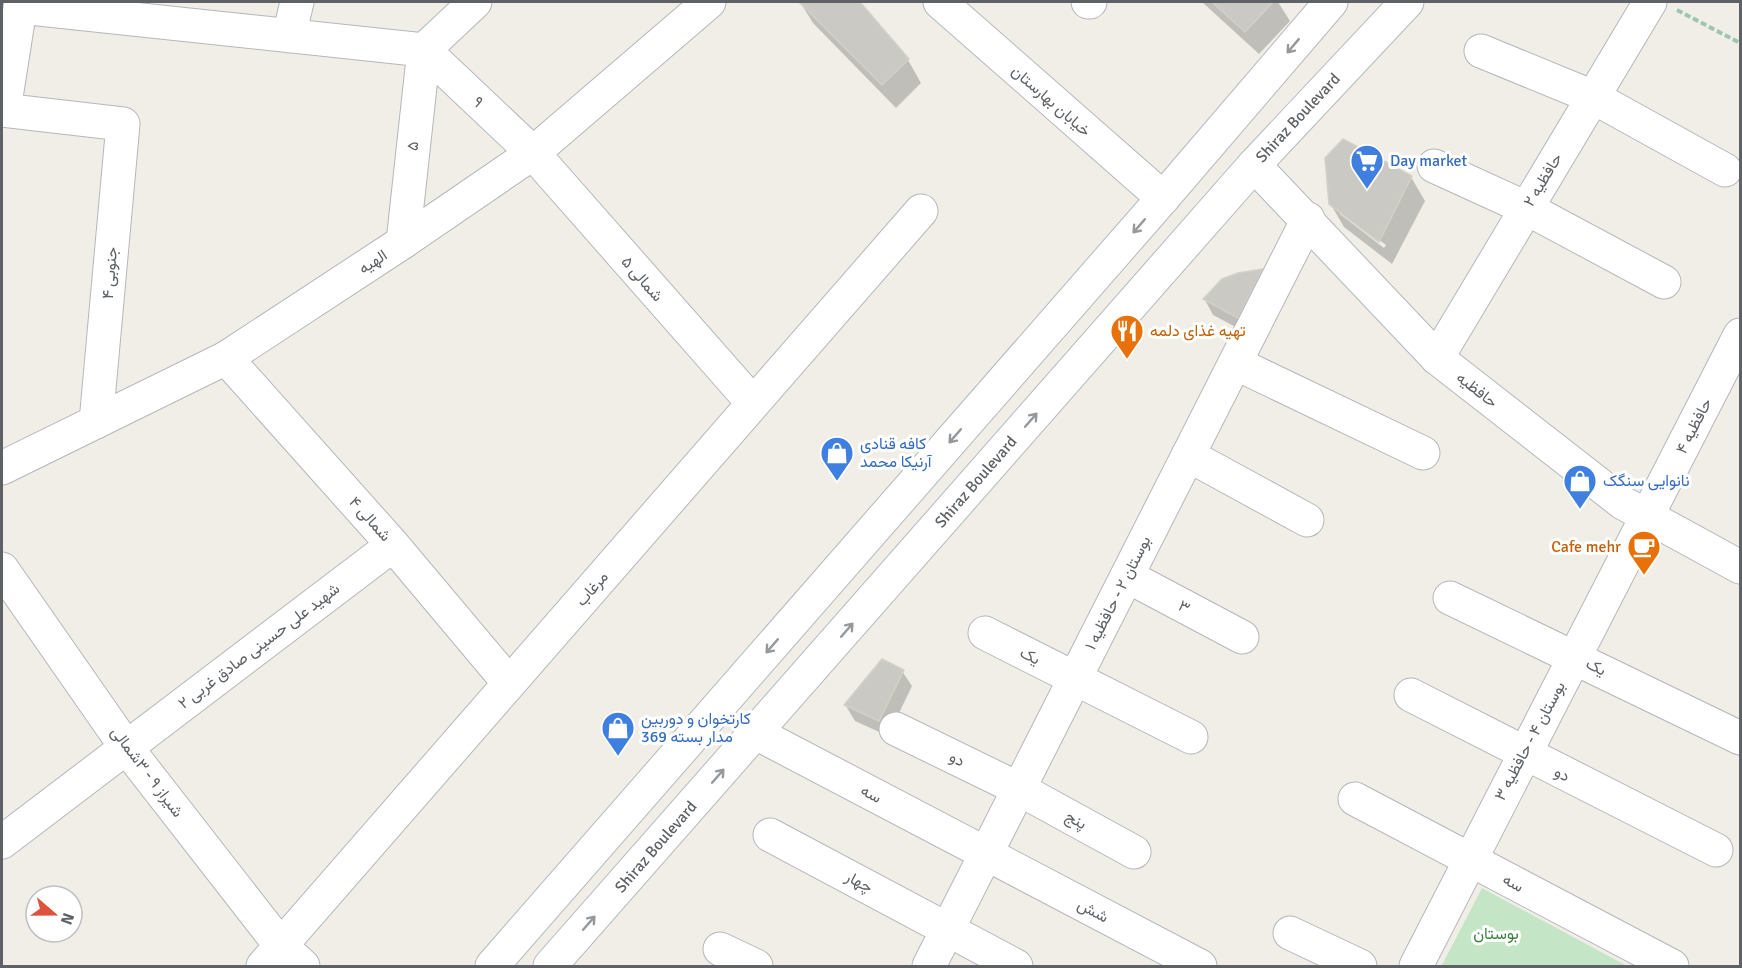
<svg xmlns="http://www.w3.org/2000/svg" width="1742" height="968" viewBox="0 0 1742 968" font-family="Signika,Vazirmatn,sans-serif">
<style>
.green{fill:#c5e5c7}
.shadow{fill:#0003;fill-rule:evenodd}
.building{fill:#cbc9c4;stroke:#d4d0c6;stroke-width:1.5}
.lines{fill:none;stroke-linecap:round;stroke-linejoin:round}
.minor-casing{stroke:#b4b7bb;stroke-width:35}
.tertiary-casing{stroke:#b4b7bb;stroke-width:35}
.secondary-casing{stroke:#b5b9bd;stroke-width:35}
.path{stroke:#9ec6ac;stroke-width:4;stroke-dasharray:6 3;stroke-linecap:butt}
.minor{stroke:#fff;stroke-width:33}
.tertiary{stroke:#fff;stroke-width:33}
.secondary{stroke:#fff;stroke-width:33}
.oneway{stroke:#96999c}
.labels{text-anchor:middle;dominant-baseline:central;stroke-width:6;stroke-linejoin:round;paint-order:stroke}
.street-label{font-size:16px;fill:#5e6266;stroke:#fff}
.shop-label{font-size:16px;fill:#366cbe;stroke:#fff;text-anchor:start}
.food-label{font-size:16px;fill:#c56008;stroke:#fff;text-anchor:start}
.park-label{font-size:16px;fill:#3a8240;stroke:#fff}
</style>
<rect width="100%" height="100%" fill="#f0eee7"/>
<path class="green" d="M1482 888 1627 966 1442 965Z"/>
<path class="shadow" d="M800 2H858L908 60 921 83 896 108 813 23Z
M1202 2H1278L1290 21 1259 54Z
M1411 177 1425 201 1392 264 1344 227 1330 203ZM1340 211 1386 245 1384 248 1340 214Z
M1263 270 1271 286 1247 333 1213 315 1205 300 1239 274Z
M902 671 912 686 888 736 855 721 846 706Z"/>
<path class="building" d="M799 2H860L909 59 882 85Z
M1212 2H1273L1245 32Z
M1343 139 1412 176 1379 242 1329 204 1325 158Z
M1263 269 1238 318 1203 299 1222 279 1238 273Z
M882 659 904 670 879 721 844 705Z"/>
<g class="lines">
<g class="minor-casing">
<path id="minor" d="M1088 2H1090
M20 7 424 50 475 2
M289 36 297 2
M424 50 533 153 753 403
M1481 51 1593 97 1725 170
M2 110 123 124 96 422
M4 110 21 2
M1434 166 1526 208 1664 282
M403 242 424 50
M226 358 393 545 509 683
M1437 358 1650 2
M1235 363 1423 453
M1188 455 1307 520
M2 569 126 747 281 946 303 966
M1127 576 1242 637
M1450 598 1740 738
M985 633 1191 737
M1411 695 1716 850
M896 729 1019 789 1134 852
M756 733 1200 966
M1355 799 1672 966
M770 835 1016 966
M2 842 393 545
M1290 933 1360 966
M720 949 756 966
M263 966 921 211
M929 966 1308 219
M1416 966 1740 335"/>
</g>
<g class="tertiary-casing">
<path id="tertiary" d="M940 2 1163 198
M1254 165 1437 358 1623 503 1740 567
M2 468 226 358 403 242 533 153 709 2"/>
</g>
<g class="secondary-casing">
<path id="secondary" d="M492 966 1163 198 1331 2
M550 966 1254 165 1407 2"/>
</g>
<path class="path" d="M1677 10 1740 43"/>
<use href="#minor" class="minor"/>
<use href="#tertiary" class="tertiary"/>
<use href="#secondary" class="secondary"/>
</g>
<defs><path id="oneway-shaft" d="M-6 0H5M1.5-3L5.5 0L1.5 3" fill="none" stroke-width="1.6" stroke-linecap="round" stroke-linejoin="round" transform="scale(1.5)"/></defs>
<g class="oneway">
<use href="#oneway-shaft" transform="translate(1293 46) rotate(130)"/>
<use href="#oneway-shaft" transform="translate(1139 226) rotate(131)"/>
<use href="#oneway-shaft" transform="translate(1031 420) rotate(-49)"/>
<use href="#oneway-shaft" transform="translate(955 436) rotate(131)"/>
<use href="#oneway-shaft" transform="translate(847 630) rotate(-49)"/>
<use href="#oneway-shaft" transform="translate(772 646) rotate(131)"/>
<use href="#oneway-shaft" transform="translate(718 776) rotate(-49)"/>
<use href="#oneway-shaft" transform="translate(589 923) rotate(-49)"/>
</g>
<defs>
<g id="supermarket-pin" transform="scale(1.725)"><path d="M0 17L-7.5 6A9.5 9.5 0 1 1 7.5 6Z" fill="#3f7fe0" stroke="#fff"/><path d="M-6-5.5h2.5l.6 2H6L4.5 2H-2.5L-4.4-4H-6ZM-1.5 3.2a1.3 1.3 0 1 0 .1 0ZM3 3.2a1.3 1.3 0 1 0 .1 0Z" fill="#fff"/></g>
<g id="restaurant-pin" transform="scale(1.725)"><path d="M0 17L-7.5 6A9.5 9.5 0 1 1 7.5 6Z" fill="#e8710a" stroke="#fff"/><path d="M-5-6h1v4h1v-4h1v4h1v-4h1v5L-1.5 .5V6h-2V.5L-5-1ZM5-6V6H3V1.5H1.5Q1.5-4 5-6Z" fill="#fff"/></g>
<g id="shop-pin" transform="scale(1.725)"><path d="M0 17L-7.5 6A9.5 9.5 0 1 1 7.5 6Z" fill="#3f7fe0" stroke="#fff"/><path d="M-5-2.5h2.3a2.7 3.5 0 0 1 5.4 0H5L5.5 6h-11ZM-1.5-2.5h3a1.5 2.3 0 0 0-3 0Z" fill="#fff"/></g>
<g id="cafe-pin" transform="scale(1.725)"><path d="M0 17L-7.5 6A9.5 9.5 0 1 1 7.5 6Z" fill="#e8710a" stroke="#fff"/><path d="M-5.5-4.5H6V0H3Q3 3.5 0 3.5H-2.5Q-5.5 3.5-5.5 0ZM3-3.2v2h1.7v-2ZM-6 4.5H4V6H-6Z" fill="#fff"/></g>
</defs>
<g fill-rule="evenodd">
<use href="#supermarket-pin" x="1367" y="161"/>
<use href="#restaurant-pin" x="1127" y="331"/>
<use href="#shop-pin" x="837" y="453"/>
<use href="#shop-pin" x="1580" y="481"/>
<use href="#cafe-pin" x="1644" y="547"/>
<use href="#shop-pin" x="618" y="728"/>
</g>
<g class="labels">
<g class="street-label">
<text transform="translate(1051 101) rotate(41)">خیابان بهارستان</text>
<text transform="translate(478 102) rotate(43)">۹</text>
<text transform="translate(1298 118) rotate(-47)">Shiraz Boulevard</text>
<text transform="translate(413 146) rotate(-84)">۵</text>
<text transform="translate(1543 180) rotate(-59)">حافظیه ۲</text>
<text transform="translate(373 262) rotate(-33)">الهیه</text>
<text transform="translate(110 273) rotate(-85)">۴ جنوبی</text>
<text transform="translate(642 279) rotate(49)">۵ شمالی</text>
<text transform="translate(1477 390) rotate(38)">حافظیه</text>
<text transform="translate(1694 426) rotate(-63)">حافظیه ۴</text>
<text transform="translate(976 482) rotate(-49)">Shiraz Boulevard</text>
<text transform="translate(370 519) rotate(48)">۴ شمالی</text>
<text transform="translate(592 589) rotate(-49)">مرغاب</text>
<text transform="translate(1118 593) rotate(-63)">بوستان ۲ - حافظیه ۱</text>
<text transform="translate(1184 607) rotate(28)">۳</text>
<text transform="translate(259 646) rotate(-37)">شهید علی حسینی صادق غربی ۲</text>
<text transform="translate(1030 656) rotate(26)">یک</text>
<text transform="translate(1596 667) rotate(26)">یک</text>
<text transform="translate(1530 741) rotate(-62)">بوستان ۴ - حافظیه ۳</text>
<text transform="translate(957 759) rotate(26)">دو</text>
<text transform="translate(147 772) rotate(53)">شیراز ۹ - ۳شمالی</text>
<text transform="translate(1562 774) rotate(26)">دو</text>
<text transform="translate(871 794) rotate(28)">سه</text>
<text transform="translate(1076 820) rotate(29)">پنج</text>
<text transform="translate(656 847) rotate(-49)">Shiraz Boulevard</text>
<text transform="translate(859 882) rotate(28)">چهار</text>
<text transform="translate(1513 883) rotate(28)">سه</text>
<text transform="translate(1093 911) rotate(28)">شش</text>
</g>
<g class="shop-label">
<text x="1390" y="161">Day market</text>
<text x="860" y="444">کافه قنادی<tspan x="860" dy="18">آرنیکا محمد</tspan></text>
<text x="1603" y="481">نانوایی سنگک</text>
<text x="641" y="719">کارتخوان و دوربین<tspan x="641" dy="18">مدار بسته 369</tspan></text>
</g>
<g class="food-label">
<text x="1150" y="331">تهیه غذای دلمه</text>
<text x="1621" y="547" text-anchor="end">Cafe mehr</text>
</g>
<g class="park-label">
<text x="1496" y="934">بوستان</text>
</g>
</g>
<rect width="1742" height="968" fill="none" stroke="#5e6266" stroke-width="6"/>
<g transform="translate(54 914) rotate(110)"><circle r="28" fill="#ffffff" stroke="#bfc0c2" stroke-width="1.5"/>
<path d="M0-4.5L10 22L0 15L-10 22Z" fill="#df523d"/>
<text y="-9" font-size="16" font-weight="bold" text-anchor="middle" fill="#5e6266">N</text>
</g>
</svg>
